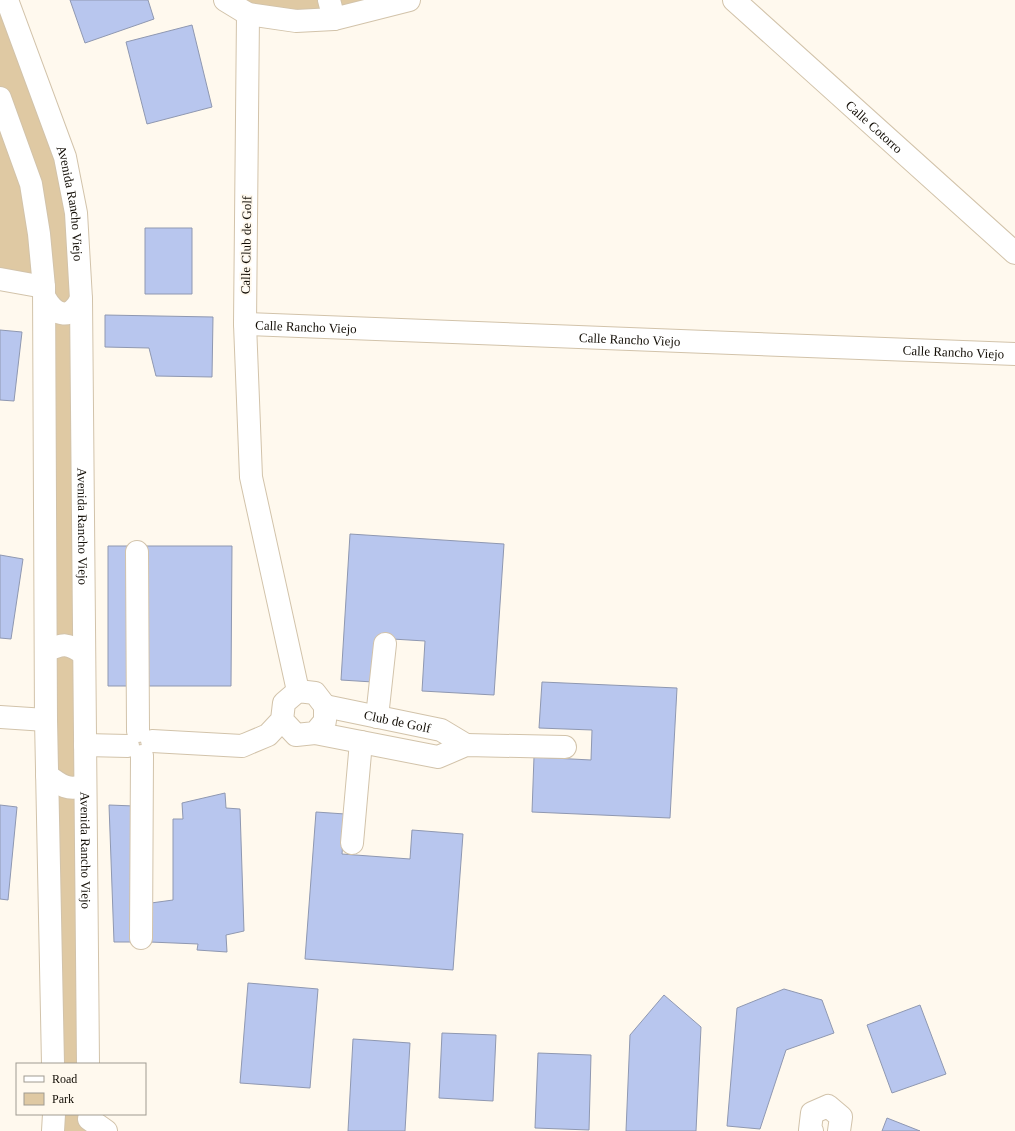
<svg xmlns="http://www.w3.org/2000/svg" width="1015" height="1131" viewBox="0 0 1015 1131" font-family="'Times New Roman',serif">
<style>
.green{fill:#dfc9a3}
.building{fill:#b8c6ee;stroke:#8f98b1}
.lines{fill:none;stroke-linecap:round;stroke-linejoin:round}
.minor-casing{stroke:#d2c3aa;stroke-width:24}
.minor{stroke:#fff;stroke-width:22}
.labels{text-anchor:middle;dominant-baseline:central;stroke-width:3.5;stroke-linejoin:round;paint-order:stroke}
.street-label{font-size:13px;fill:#120d05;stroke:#fff9ee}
</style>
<rect width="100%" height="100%" fill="#fff9ee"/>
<path class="green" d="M0 0 76 213 88 1064H53L44 288 0 285Z
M225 0H409L334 19Z
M54 1114H89L88 1131H53Z"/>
<path class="building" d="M70 0H148L154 19 85 43Z
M192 25 212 107 147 124 126 42Z
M145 228H192V294H145Z
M105 315 213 317 212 377 156 376 149 348 105 347Z
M0 330 22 332 14 401 0 400Z
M350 534 504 544 494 695 422 691 425 641 376 638 373 682 341 680Z
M108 546H232L231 686H108Z
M0 555 23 559 11 639 0 638Z
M542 682 677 688 670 818 532 812 534 757 591 760 592 730 539 728Z
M225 793 226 808 240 809 244 931 226 935 227 952 197 950 198 944 150 942 151 903 173 900V819H183L182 803Z
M0 805 17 807 8 900 0 899Z
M109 805 134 806 136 942H114Z
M316 812 345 814 342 854 410 859 412 830 463 834 453 970 305 959Z
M248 983 318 989 310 1088 240 1083Z
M784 989 822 1000 834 1033 786 1050 760 1129 727 1126 737 1008Z
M664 995 701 1027 696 1131H626L630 1035Z
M920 1005 946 1074 892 1093 867 1025Z
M442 1033 496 1035 493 1101 439 1098Z
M353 1039 410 1043 405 1131H348Z
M538 1053 591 1055 589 1130 535 1128Z
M887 1118 920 1131H882Z"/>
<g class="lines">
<g class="minor-casing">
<g id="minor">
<path id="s1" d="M7 0 65 157 76 213 81 299 88 1064"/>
<path d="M225 0 248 14 296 21 334 19 409 0"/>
<path d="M329 0 334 19"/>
<path id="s2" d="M734 0 1015 253"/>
<path d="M248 14 245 324 251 477 298 691"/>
<path d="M0 98 31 184 39 234 44 287 46 720 53 1064"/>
<path d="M0 279 44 287"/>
<path d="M45 298C56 317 71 320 81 299"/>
<path id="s3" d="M245 324 1015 354"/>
<path d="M137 552 138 731"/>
<path d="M46 651C63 643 68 643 84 654"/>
<path id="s4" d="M325 706 441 730 466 745"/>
<path d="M0 717 46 720"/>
<path d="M377 717 385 644"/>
<path d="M315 733 438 757 466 745 565 747"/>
<path d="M152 741 242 746 268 735 282 720 284 703 298 691 315 693 325 706V721L315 733 296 735 282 720"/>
<path d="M85 745 128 746"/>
<path d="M47 775C60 785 69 792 85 785"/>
<path d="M352 843 361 742"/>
<path d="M141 938 142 756"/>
<path d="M89 1119 106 1131"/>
<path d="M53 1131 54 1114"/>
<path d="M812 1131 810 1130 812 1113 828 1106 841 1117 839 1131"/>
</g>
</g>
<use href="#minor" class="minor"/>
</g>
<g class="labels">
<g class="street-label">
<text stroke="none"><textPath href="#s2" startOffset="189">Calle Cotorro</textPath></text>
<text stroke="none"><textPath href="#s1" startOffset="214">Avenida Rancho Viejo</textPath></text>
<text transform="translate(246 245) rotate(-89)">Calle Club de Golf</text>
<text stroke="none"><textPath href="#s3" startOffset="61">Calle Rancho Viejo</textPath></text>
<text stroke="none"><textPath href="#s3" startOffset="385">Calle Rancho Viejo</textPath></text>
<text stroke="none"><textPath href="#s3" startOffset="709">Calle Rancho Viejo</textPath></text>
<text stroke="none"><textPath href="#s1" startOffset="538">Avenida Rancho Viejo</textPath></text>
<text stroke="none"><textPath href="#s4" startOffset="74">Club de Golf</textPath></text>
<text stroke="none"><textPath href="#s1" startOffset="862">Avenida Rancho Viejo</textPath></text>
</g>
</g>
<rect x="16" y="1063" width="130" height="52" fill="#fff9ee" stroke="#a09b91"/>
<rect x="24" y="1076" width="20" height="6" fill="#ffffff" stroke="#a09b91"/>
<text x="52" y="1083" font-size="12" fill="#120d05">Road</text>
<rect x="24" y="1093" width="20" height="12" fill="#dfc9a3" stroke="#a09b91"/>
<text x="52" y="1103" font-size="12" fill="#120d05">Park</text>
</svg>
